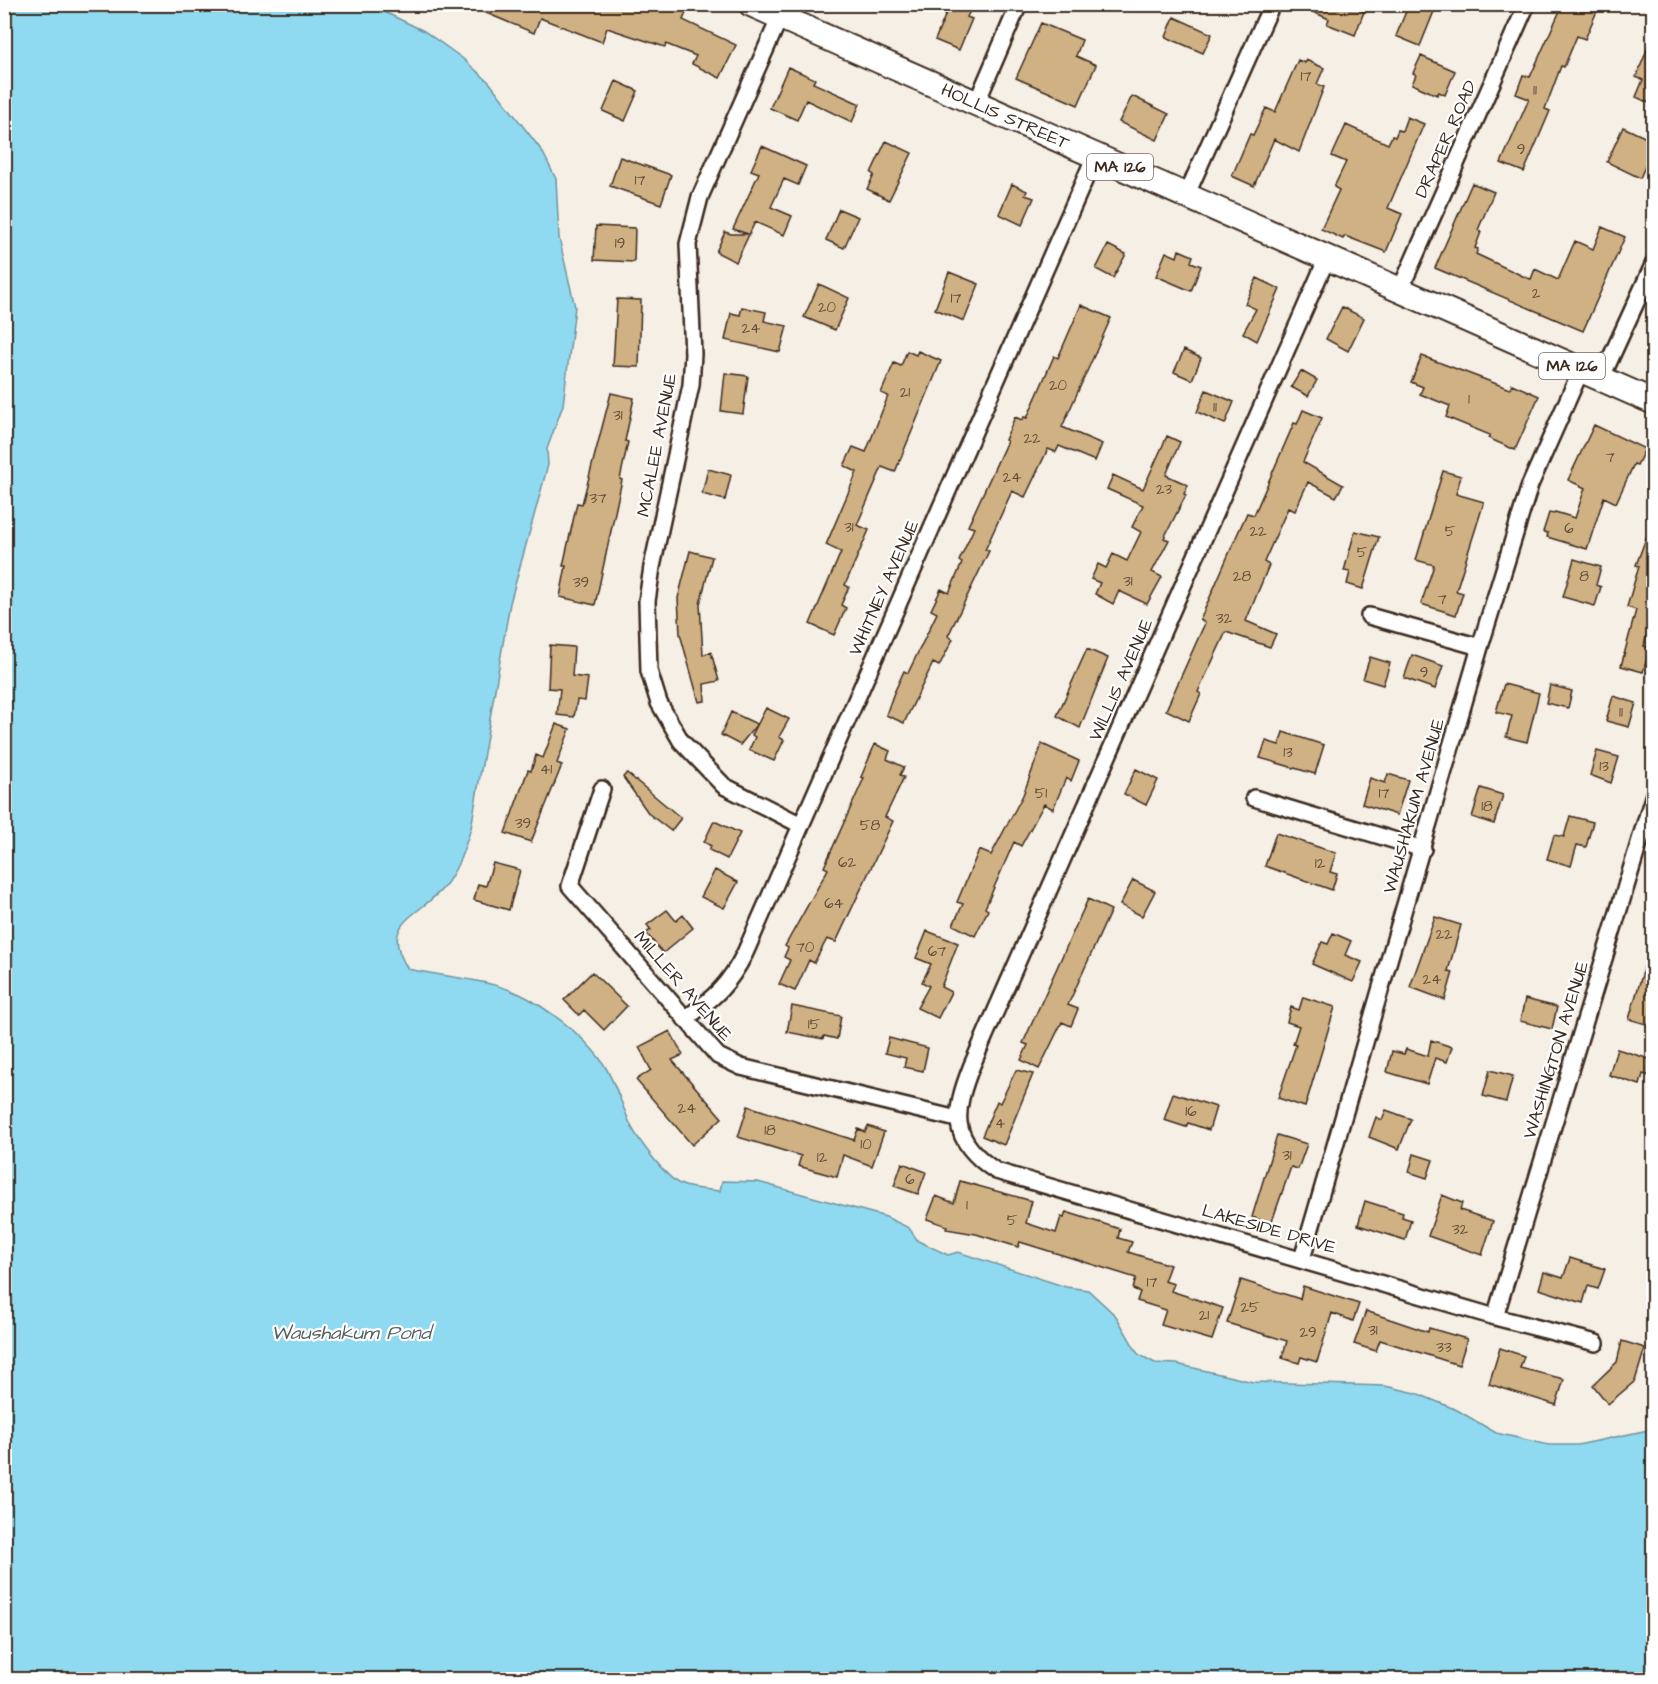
<svg xmlns="http://www.w3.org/2000/svg" width="1658" height="1684" viewBox="0 0 1658 1684" font-family="'Architects Daughter',sans-serif">
<style>
.water{fill:#90daf1;stroke:#6e949d;stroke-width:1.5}
.building{fill:#d0b184;stroke:#3b2a1e;stroke-width:1.5}
.lines{fill:none;stroke-linecap:round;stroke-linejoin:round}
.minor-casing{stroke:#3b2a1e;stroke-width:20}
.primary-casing{stroke:#3b2a1e;stroke-width:28}
.minor{stroke:#fff;stroke-width:15}
.primary{stroke:#fff;stroke-width:24}
.labels{text-anchor:middle;dominant-baseline:central;stroke-width:4.5;stroke-linejoin:round;paint-order:stroke}
.number-label{font-size:15px;fill:#604c38}
.shield{fill:#fff;stroke:#766a62;stroke-width:1.5}
.shield-label{font-size:16px;font-weight:bold;fill:#3b2a1e}
.street-label{font-size:18px;fill:#3b2a1e;stroke:#fff}
.water-label{font-size:20px;font-style:italic;fill:#545f5d;stroke:#fff}
</style>
<rect width="100%" height="100%" fill="#f6efe6"/>
<filter id="ink" filterUnits="userSpaceOnUse"><feTurbulence type="fractalNoise" baseFrequency=".0167" numOctaves="2"/><feDisplacementMap in="SourceGraphic" scale="12" xChannelSelector="R" yChannelSelector="G"/><feConvolveMatrix kernelMatrix="1 2 1 2 8 2 1 2 1" color-interpolation-filters="sRGB"/></filter>
<g filter="url(#ink)">
<path class="water" d="M5 4 370 5 424 31 462 58 489 82 542 151 556 179 559 238 575 307 563 405 547 449 548 465 510 603 471 828C465 847 459 866 447 883 423 917 376 919 408 969 453 979 500 978 539 1005 562 1020 587 1040 603 1063 615 1082 620 1100 629 1121 634 1135 666 1178 680 1184 692 1190 707 1189 720 1191L722 1181 758 1182 886 1217 909 1228 918 1241 948 1255 958 1252 1066 1287 1088 1290 1116 1316 1138 1354 1155 1363 1177 1364 1253 1382 1385 1386 1416 1393 1457 1410 1496 1433 1549 1445H1578L1653 1429V1679H5Z"/>
<path class="building" d="M690 4 683 20 736 45 720 78 692 64 696 56 666 44 665 47 607 28 602 42 540 18 534 33 467 5Z
M950 4 970 11 967 17 972 19 959 50 935 40Z
M1295 4H1367L1355 35 1327 24 1329 19Z
M1409 4H1437L1420 46 1396 36Z
M1563 4H1600L1585 39 1577 36 1564 67 1561 66 1545 109 1550 111 1524 172 1501 163 1529 99 1516 94 1523 75 1530 77Z
M1174 17 1212 34 1203 53 1166 37Z
M1041 23 1082 40 1076 56 1096 65 1078 105 1016 78Z
M1653 35V105L1636 97 1643 80 1636 77Z
M1421 56 1455 71 1445 95 1439 92 1437 95 1412 84 1416 75 1413 73Z
M1298 60 1305 63 1306 60 1324 68 1317 84 1324 87 1299 152 1274 139 1254 186 1232 176 1250 134 1253 135 1266 108 1275 112Z
M788 67 815 79 813 83 860 104 852 122 806 100 797 120 770 108Z
M616 81 638 91 625 121 603 111Z
M1132 96 1169 114 1157 140 1119 122Z
M1407 117 1424 124 1388 208 1402 214 1386 252 1345 236 1343 239 1321 229 1339 190 1334 187 1346 162 1332 156 1346 125 1388 144 1392 136 1395 137 1398 130 1402 131Z
M1623 127 1653 141V148L1640 178 1607 162Z
M886 141 912 153 889 200 867 189 874 175 871 173Z
M762 146 806 166 798 185 784 179 771 207 792 216 784 235 755 222 736 262 716 252 725 232 731 234H748L733 229 759 173 751 170Z
M620 157 671 175 661 204 610 186Z
M1472 183 1494 192 1478 230 1481 232 1475 248 1478 249 1476 254 1527 278 1531 279 1535 269 1558 280 1575 241 1593 249 1602 227 1625 237 1583 331 1435 268Z
M1012 184 1027 191 1025 195 1034 198 1022 225 999 214Z
M839 209 858 217 844 248 826 240Z
M596 226 635 228 634 262 594 260Z
M1108 245 1126 254 1113 278 1096 269Z
M1179 250 1193 256 1191 262 1201 266 1191 291 1156 276 1166 252 1177 257Z
M949 272 979 284 964 321 935 309Z
M1257 278 1280 289 1257 341 1243 333 1256 309 1245 304Z
M819 284 849 298 835 330 804 317Z
M617 299 641 300 639 367 613 366Z
M1081 305 1111 318 1062 427 1102 444 1095 461 1059 446 1056 452 1048 449 1025 497 1012 491 985 550 989 551 948 636 953 639 939 666 933 663 904 723 886 715 893 695 904 671 908 673 937 613 931 610 941 589 949 593 962 563 959 561 974 528 968 526 1007 441 1005 440 1015 417 1022 420 1024 417 1027 418 1054 356 1058 358Z
M742 307 766 312 764 321 787 326 780 352 725 340 731 313 740 315Z
M1342 307 1364 318 1348 351 1326 339Z
M1184 350 1201 358 1192 380 1174 372Z
M907 351 916 355 918 351 941 361 895 472 882 467 857 525 869 530 845 585 849 587 841 605 846 608 834 635 810 624 841 552 826 545 857 472 844 466 853 447 866 452 888 396 881 393 894 363 901 366Z
M1422 356 1510 389 1512 384 1539 396 1515 450 1488 438 1490 435 1446 417 1450 406 1420 394 1423 387 1411 382Z
M1301 371 1317 380 1308 396 1291 387Z
M725 373 748 376 743 414 721 411Z
M1206 390 1234 402 1225 424 1197 412Z
M611 393 634 398 625 441 628 442 620 479 622 480 595 605 560 597 566 566H563L577 503 582 504Z
M1303 410 1322 418 1303 462 1343 485 1336 497 1308 482 1295 511 1288 508 1264 562 1269 565 1246 621 1276 634 1270 647 1226 632 1198 692 1201 694 1189 721 1166 710 1205 623 1200 620 1237 535 1247 513 1254 515 1294 423 1297 424Z
M1594 425 1645 449 1637 465 1634 464 1616 503 1604 497 1587 549 1547 537 1548 533 1543 532 1549 513 1554 514 1555 512 1575 518 1585 488 1568 480Z
M1167 436 1180 442 1166 475 1188 485 1184 494 1186 495 1164 538 1169 540 1152 572 1162 577 1147 604 1119 591 1113 604 1095 594 1100 583 1091 579 1098 564 1106 568 1113 554 1127 561 1141 532 1132 527 1143 505 1107 489 1113 475 1143 489Z
M708 469 731 475 725 500 702 494Z
M1443 471 1461 476 1456 494 1484 502 1456 591 1463 593 1456 615 1421 604 1434 565 1416 560Z
M1652 522 1653 609 1644 646 1650 648 1643 672 1621 666 1636 610 1627 607 1639 566 1636 565Z
M1355 531 1379 537 1363 589 1347 584 1350 572 1344 571Z
M690 551 712 557 700 604 703 655 711 652 719 681 704 684 705 701 699 702 680 634 678 598Z
M1574 559 1601 567 1596 585 1601 587 1595 606 1563 597Z
M550 645 574 647 572 676 588 678 585 701 577 700 574 717 557 715 560 689 548 688Z
M1087 649 1108 658 1080 728 1057 716Z
M1412 655 1443 666 1435 689 1404 678Z
M1370 657 1390 663 1383 685 1363 679Z
M1504 684 1539 693 1527 742 1506 737 1512 716 1496 712Z
M1550 685 1572 691 1568 708 1546 703Z
M1613 696 1636 703 1629 727 1606 721Z
M766 708 789 719 779 737 784 740 774 761 749 750 755 737 752 735Z
M731 712 757 724 740 745 721 735Z
M556 724 570 729 557 763 562 765 531 842 505 833 528 770 531 771 536 755 543 758Z
M1283 732 1324 745 1315 774 1260 758 1266 741 1279 745Z
M875 744 890 751 887 759 904 767 900 775 904 777 885 817 893 821 836 942 827 939 814 963 809 960 795 991 779 984 790 960 784 957 788 948 785 946 828 869 824 867 864 778 861 777Z
M1042 744 1079 761 1071 781 1066 778 1053 809 1044 804 1021 846 1014 842 985 908 988 910 975 936 953 925 963 904 957 902 979 850 991 855 1023 795Z
M1597 751 1619 757 1611 783 1590 775Z
M1136 769 1158 780 1146 805 1124 794Z
M627 773 681 818 671 831 649 814 623 777Z
M1388 774 1408 780 1397 815 1362 804 1370 778 1385 783Z
M1481 788 1503 795 1494 824 1472 817Z
M1570 816 1593 822 1586 847 1577 845 1571 866 1547 859 1554 835 1564 837Z
M714 821 740 833 727 859 709 850 711 846 704 842Z
M1276 833 1336 853 1330 872 1337 874 1332 890 1265 866Z
M493 863 520 870 509 910 474 900 478 884 486 886Z
M715 870 738 882 724 908 701 897Z
M1133 880 1155 891 1142 916 1120 905Z
M1088 899 1111 910 1068 1005 1078 1009 1071 1026 1062 1022 1039 1069 1021 1060 1028 1045 1023 1043Z
M667 910 676 921 683 915 693 928 663 953 646 933 651 930 647 925Z
M1435 917 1461 925 1448 971 1453 972 1445 1000 1410 987Z
M927 931 958 943 941 987 951 992 938 1018 917 1008 929 986 922 982 931 964 916 958Z
M1333 933 1351 941 1345 955 1362 962 1353 982 1312 964 1322 942 1328 944Z
M1649 951H1653V1026L1629 1019Z
M592 972 627 1006 604 1030 584 1010 579 1015 564 1000Z
M1303 997 1335 1007 1305 1107 1278 1098 1296 1045 1293 1044 1299 1026 1287 1022 1291 1007 1299 1010Z
M1525 999 1557 1007 1552 1029 1520 1021Z
M792 1006 841 1016 837 1039 824 1036 823 1039 787 1032Z
M670 1031 683 1055 672 1060 722 1118 692 1145 636 1080 651 1070 639 1047Z
M889 1038 928 1048 923 1071 904 1067 906 1058 885 1053Z
M1431 1040 1452 1047 1447 1062 1435 1058 1427 1084 1387 1072 1392 1051 1404 1054 1406 1049 1428 1056Z
M1617 1049 1653 1060 1650 1076 1643 1074 1640 1085 1609 1075Z
M1016 1070 1033 1074 1004 1145 982 1136 997 1101 1000 1103Z
M1490 1070 1513 1076 1506 1102 1483 1096Z
M1173 1093 1216 1107 1209 1130 1188 1123 1186 1127 1164 1120Z
M748 1106 854 1140 858 1129 865 1132 868 1126 884 1132 872 1166 843 1155 837 1177 798 1166 801 1156 738 1137Z
M1386 1110 1411 1119 1399 1149 1369 1137 1376 1117 1382 1120Z
M1277 1135 1307 1144 1298 1169 1291 1167 1271 1224 1252 1217Z
M1414 1154 1433 1160 1427 1178 1409 1172Z
M902 1163 926 1172 918 1194 894 1186Z
M960 1181 1032 1201 1026 1223 1056 1233 1061 1217 1064 1218 1066 1212 1120 1229 1118 1238 1132 1242 1128 1252 1170 1265 1164 1281 1174 1284 1171 1291 1223 1308 1212 1340 1161 1325 1166 1310 1137 1301 1140 1292 1133 1289 1136 1278 1020 1242 1018 1247 976 1234 946 1229 947 1226 927 1219 936 1196 954 1203Z
M1442 1195 1462 1203 1460 1210 1493 1221 1482 1255 1428 1236Z
M1365 1201 1403 1213 1402 1217 1411 1220 1405 1240 1358 1225Z
M1570 1258 1605 1269 1598 1289 1588 1286 1583 1303 1539 1289 1544 1272 1563 1278Z
M1241 1280 1300 1299 1303 1286 1359 1304 1353 1321 1332 1313 1317 1362 1301 1357 1299 1363 1282 1358 1287 1341 1227 1323Z
M1366 1311 1428 1332 1429 1328 1467 1339 1459 1365 1380 1340 1376 1351 1354 1344Z
M1622 1341 1645 1348 1635 1381 1608 1404 1593 1385 1617 1362Z
M1500 1348 1524 1356 1520 1368 1564 1379 1556 1405 1489 1384Z"/>
<g class="lines">
<g class="minor-casing">
<path id="minor" d="M780 17 700 197 688 244 693 354 691 385 652 567 647 601 649 671 659 703 681 741 724 786 801 825
M976 104 1019 4
M1186 196 1272 4
M1327 258 972 1065C953 1113 949 1140 996 1171L1495 1317 1596 1343
M1400 290 1527 4
M1601 379 1654 263
M1369 616 1480 647
M602 789 570 886 718 1056 741 1067 957 1119
M1254 798 1423 849
M685 1019C714 998 729 985 745 953L1095 156
M1302 1259 1480 647 1530 485 1581 370
M1495 1317 1654 794"/>
</g>
<g class="primary-casing">
<g id="primary">
<path id="s1" d="M751 4 1654 402"/>
</g>
</g>
<use href="#minor" class="minor"/>
<use href="#primary" class="primary"/>
</g>
</g>
<g class="labels">
<g class="number-label">
<text x="1306" y="76">17</text>
<text x="1535" y="90">11</text>
<text x="1521" y="149">9</text>
<text x="640" y="180">17</text>
<text x="620" y="243">19</text>
<text x="1536" y="293">2</text>
<text x="956" y="298">17</text>
<text x="827" y="307">20</text>
<text x="751" y="328">24</text>
<text x="1058" y="385">20</text>
<text x="905" y="392">21</text>
<text x="1469" y="399">1</text>
<text x="1215" y="407">11</text>
<text x="618" y="415">31</text>
<text x="1032" y="438">22</text>
<text x="1610" y="457">7</text>
<text x="1012" y="477">24</text>
<text x="1164" y="489">23</text>
<text x="598" y="498">37</text>
<text x="849" y="527">31</text>
<text x="1569" y="528">6</text>
<text x="1258" y="531">22</text>
<text x="1450" y="531">5</text>
<text x="1362" y="552">5</text>
<text x="1242" y="576">28</text>
<text x="1584" y="576">8</text>
<text x="1128" y="581">31</text>
<text x="581" y="582">39</text>
<text x="1442" y="599">7</text>
<text x="1224" y="618">32</text>
<text x="1424" y="672">9</text>
<text x="1621" y="712">11</text>
<text x="1288" y="752">13</text>
<text x="1604" y="766">13</text>
<text x="546" y="769">41</text>
<text x="1041" y="793">51</text>
<text x="1384" y="793">17</text>
<text x="1487" y="806">18</text>
<text x="523" y="823">39</text>
<text x="870" y="825">58</text>
<text x="847" y="862">62</text>
<text x="1320" y="863">12</text>
<text x="834" y="903">64</text>
<text x="1444" y="934">22</text>
<text x="805" y="947">70</text>
<text x="937" y="951">67</text>
<text x="1432" y="979">24</text>
<text x="814" y="1024">15</text>
<text x="687" y="1108">24</text>
<text x="1191" y="1111">16</text>
<text x="1000" y="1123">4</text>
<text x="770" y="1130">18</text>
<text x="866" y="1144">10</text>
<text x="1287" y="1155">31</text>
<text x="822" y="1157">12</text>
<text x="910" y="1179">6</text>
<text x="967" y="1205">1</text>
<text x="1012" y="1220">5</text>
<text x="1460" y="1229">32</text>
<text x="1152" y="1282">17</text>
<text x="1250" y="1307">25</text>
<text x="1204" y="1315">21</text>
<text x="1373" y="1330">31</text>
<text x="1308" y="1332">29</text>
<text x="1444" y="1347">33</text>
</g>
<g class="shield">
<rect x="1087" y="154" width="66" height="26" rx="4.5"/>
<rect x="1539" y="353" width="66" height="26" rx="4.5"/>
</g>
<g class="shield-label">
<text x="1120" y="167">MA 126</text>
<text x="1572" y="366">MA 126</text>
</g>
<g class="street-label">
<text stroke="none"><textPath href="#s1" startOffset="278">HOLLIS STREET</textPath></text>
<text transform="translate(1446 139) rotate(-66)">DRAPER ROAD</text>
<text transform="translate(657 445) rotate(-79)">MCALEE AVENUE</text>
<text transform="translate(884 588) rotate(-66)">WHITNEY AVENUE</text>
<text transform="translate(1121 680) rotate(-66)">WILLIS AVENUE</text>
<text transform="translate(1414 806) rotate(-74)">WAUSHAKUM AVENUE</text>
<text transform="translate(683 986) rotate(49)">MILLER AVENUE</text>
<text transform="translate(1556 1050) rotate(-73)">WASHINGTON AVENUE</text>
<text transform="translate(1269 1229) rotate(16)">LAKESIDE DRIVE</text>
</g>
<g class="water-label">
<text x="351" y="1333">Waushakum Pond</text>
</g>
</g>
<rect width="1658" height="1684" fill="none" stroke="#fff" stroke-width="24"/>
<rect x="12" y="12" width="1634" height="1660" fill="none" stroke="#3b2a1e" stroke-width="2" filter="url(#ink)"/>
</svg>
